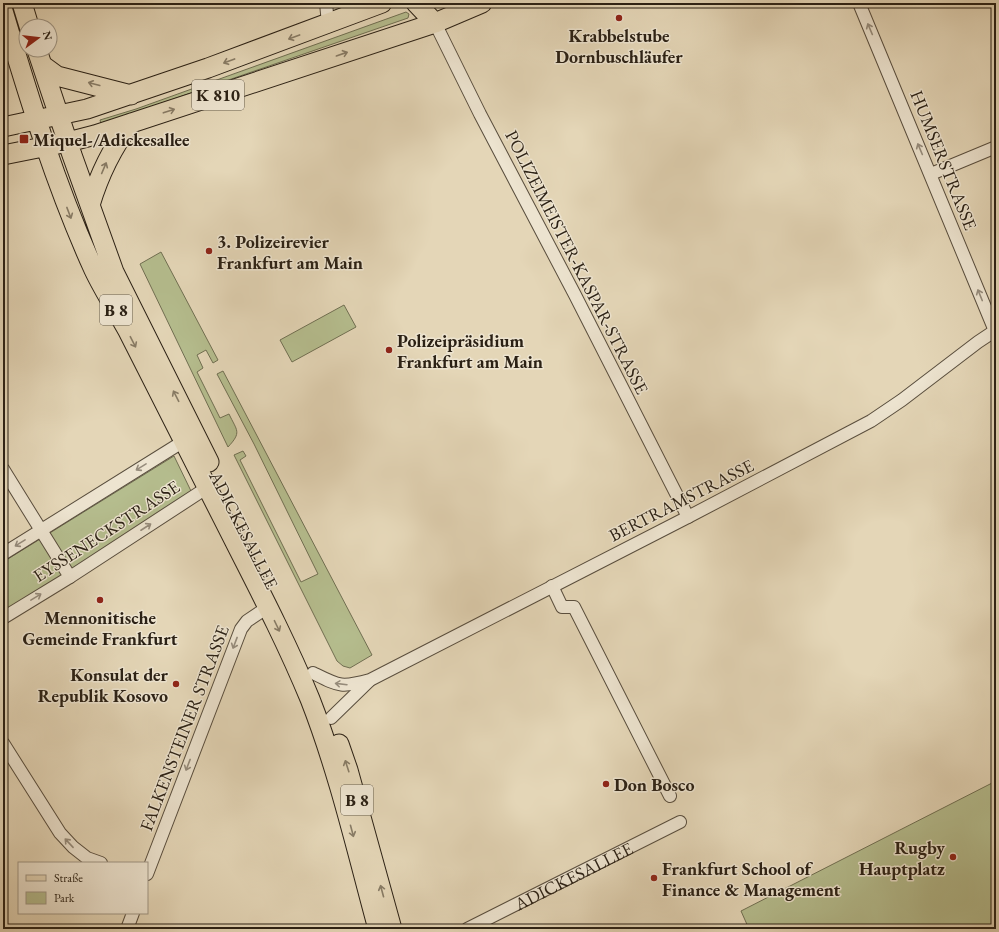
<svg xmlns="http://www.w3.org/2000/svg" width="999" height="932" viewBox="0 0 999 932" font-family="'EB Garamond',serif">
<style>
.green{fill:#b5bd8e;stroke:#706f52}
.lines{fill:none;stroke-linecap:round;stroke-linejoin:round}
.street-casing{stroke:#594e3e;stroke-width:14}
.primary-casing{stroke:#2b2115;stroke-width:21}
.street{stroke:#ede4d0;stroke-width:12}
.primary{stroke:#e4d6b7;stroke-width:19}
.oneway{stroke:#968c7c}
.oneway2{stroke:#887c66}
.poi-dot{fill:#8f2418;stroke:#ede4d0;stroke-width:1.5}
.labels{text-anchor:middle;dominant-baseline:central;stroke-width:3;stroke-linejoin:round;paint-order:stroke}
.shield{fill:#ede4d0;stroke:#655c4d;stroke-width:1}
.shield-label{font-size:17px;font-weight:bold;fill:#2b2115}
.poi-label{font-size:18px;font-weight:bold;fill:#2b2115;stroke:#ede4d0;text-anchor:start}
.street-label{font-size:18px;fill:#2b2115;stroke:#ede4d0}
</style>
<rect width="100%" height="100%" fill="#e4d6b7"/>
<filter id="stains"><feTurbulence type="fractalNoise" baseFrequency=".005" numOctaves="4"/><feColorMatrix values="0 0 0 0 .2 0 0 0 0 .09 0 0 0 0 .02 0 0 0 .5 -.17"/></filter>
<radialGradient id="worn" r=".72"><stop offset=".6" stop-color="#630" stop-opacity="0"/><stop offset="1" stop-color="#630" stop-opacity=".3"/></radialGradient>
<path class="green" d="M406 12 409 14 408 18 101 124 100 120 136 109Z
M161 252 218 360 213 363 206 350 197 355 203 368 197 372 220 418 229 414C237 431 242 432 228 447L140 264Z
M344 305 356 327 292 362 280 340Z
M223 371 372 655 350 668 343 666 337 661 234 455 243 451 246 456 240 460 301 582 318 574 254 444 217 374Z
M174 456 191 491 3 618V562Z
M996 781V929H749L741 911Z"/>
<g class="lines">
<g class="street-casing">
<g id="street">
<path d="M326 3 328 24"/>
<path d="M859 3 995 331"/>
<path d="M435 23 480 114 575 295 688 517"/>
<path d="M931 174 996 147"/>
<path d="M3 469 70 577"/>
<path d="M3 554 184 441"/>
<path d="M552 586 562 607H574L670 796"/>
<path d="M3 618 70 577 208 487"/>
<path d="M313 673C339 686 341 688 370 680L688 517 871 421 902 400 978 342 996 330"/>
<path d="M331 718 369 681"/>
<path d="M3 743 60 833 73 847 87 858 101 863"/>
<path d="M147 874 241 629 247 621 268 607"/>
<path d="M127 929 133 913"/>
<path id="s1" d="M467 929 680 822"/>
</g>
</g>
<g class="primary-casing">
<path id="primary" d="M22 3 29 26
M416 3 435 23
M3 11C29 98 56 187 94 270 104 291 117 311 128 331 165 404 202 477 239 550 264 599 289 648 310 699 339 773 357 852 378 929
M37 50 72 155 114 272 209 462
M42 65 57 76 131 95
M3 127 87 109 208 68 382 3
M3 155 68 142 95 135 435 23 482 3
M90 205C99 175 112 148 131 123
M339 744 348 770 392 929"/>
</g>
<use href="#street" class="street"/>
<use href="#primary" class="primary"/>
</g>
<defs><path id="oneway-shaft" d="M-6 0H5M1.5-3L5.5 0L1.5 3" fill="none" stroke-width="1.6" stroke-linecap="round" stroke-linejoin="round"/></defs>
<g class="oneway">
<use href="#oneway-shaft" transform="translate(870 29) rotate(-113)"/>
<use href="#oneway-shaft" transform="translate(920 149) rotate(-113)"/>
<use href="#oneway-shaft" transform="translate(980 295) rotate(-112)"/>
<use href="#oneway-shaft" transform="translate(141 467) rotate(148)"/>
<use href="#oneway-shaft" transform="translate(146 527) rotate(-33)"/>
<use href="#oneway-shaft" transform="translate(20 543) rotate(148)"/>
<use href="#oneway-shaft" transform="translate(36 597) rotate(-31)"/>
<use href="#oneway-shaft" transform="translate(235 643) rotate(111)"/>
<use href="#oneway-shaft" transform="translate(341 684) rotate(-173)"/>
<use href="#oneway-shaft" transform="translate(188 765) rotate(111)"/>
<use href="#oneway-shaft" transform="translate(69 843) rotate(-133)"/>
</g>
<g class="oneway2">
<use href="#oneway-shaft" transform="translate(294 37) rotate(160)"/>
<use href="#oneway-shaft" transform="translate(342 54) rotate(-19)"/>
<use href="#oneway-shaft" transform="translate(229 61) rotate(160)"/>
<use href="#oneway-shaft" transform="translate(94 84) rotate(-165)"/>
<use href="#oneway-shaft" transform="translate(169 111) rotate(-18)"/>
<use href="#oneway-shaft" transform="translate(104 168) rotate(-67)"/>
<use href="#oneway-shaft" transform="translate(69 213) rotate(69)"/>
<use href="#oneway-shaft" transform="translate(133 342) rotate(63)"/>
<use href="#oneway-shaft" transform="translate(176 396) rotate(-117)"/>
<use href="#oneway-shaft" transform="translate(277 626) rotate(64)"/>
<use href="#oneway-shaft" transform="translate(347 766) rotate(-108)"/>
<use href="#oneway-shaft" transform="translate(352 831) rotate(75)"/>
<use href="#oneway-shaft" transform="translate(382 891) rotate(-105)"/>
</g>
<g class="poi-dot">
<circle cx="619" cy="18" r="4"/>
<rect x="19" y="134" width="10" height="10" rx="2"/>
<circle cx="209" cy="251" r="4"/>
<circle cx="389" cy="350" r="4"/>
<circle cx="100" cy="600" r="4"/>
<circle cx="176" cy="684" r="4"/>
<circle cx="606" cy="784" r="4"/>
<circle cx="953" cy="857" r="4"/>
<circle cx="654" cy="878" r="4"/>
</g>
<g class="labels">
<g class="shield">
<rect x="192" y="80" width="52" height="30" rx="3"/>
<rect x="100" y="295" width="32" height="30" rx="3"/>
<rect x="341" y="785" width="32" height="30" rx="3"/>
</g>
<g class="shield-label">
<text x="218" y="95">K 810</text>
<text x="116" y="310">B 8</text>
<text x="357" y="800">B 8</text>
</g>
<g class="poi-label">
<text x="619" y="35" text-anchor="middle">Krabbelstube<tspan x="619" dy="21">Dornbuschläufer</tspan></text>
<text x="33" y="139">Miquel-/Adickesallee</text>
<text x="217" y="241">3. Polizeirevier<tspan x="217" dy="21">Frankfurt am Main</tspan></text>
<text x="397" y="340">Polizeipräsidium<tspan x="397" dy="21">Frankfurt am Main</tspan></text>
<text x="100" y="617" text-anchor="middle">Mennonitische<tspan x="100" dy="21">Gemeinde Frankfurt</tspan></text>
<text x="168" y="674" text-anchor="end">Konsulat der<tspan x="168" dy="21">Republik Kosovo</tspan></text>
<text x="614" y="784">Don Bosco</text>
<text x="945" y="847" text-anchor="end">Rugby<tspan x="945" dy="21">Hauptplatz</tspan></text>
<text x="662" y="868">Frankfurt School of<tspan x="662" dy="21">Finance &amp; Management</tspan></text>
</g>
<g class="street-label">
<text transform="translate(944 160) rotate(68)">HUMSERSTRASSE</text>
<text transform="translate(577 262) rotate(63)">POLIZEIMEISTER-KASPAR-STRASSE</text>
<text transform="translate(681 500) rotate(-27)">BERTRAMSTRASSE</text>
<text transform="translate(244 530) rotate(63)">ADICKESALLEE</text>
<text transform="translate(106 531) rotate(-33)">EYSSENECKSTRASSE</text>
<text transform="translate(184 728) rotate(-69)">FALKENSTEINER STRASSE</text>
<text stroke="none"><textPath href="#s1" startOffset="119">ADICKESALLEE</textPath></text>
</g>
</g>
<rect width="999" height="932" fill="none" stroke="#e4d6b7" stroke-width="16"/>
<rect x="4" y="4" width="991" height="924" fill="none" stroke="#2b2115" stroke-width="2"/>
<rect x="8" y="8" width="983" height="916" fill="none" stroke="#2b2115"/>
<rect x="18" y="862" width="130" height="52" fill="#ede4d0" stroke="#9f9685"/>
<rect x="26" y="875" width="20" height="6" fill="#e4d6b7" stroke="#9f9685"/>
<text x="54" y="882" font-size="12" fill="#2b2115">Straße</text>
<rect x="26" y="892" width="20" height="12" fill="#b5bd8e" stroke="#9f9685"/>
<text x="54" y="902" font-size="12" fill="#2b2115">Park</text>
<g transform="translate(38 38) rotate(75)"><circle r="19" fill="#ede4d0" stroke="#9f9685"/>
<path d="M0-3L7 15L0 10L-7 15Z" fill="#8f2418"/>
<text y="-6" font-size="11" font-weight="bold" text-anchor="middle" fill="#2b2115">N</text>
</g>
<rect width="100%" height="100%" filter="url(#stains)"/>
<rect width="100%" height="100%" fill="url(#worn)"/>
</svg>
